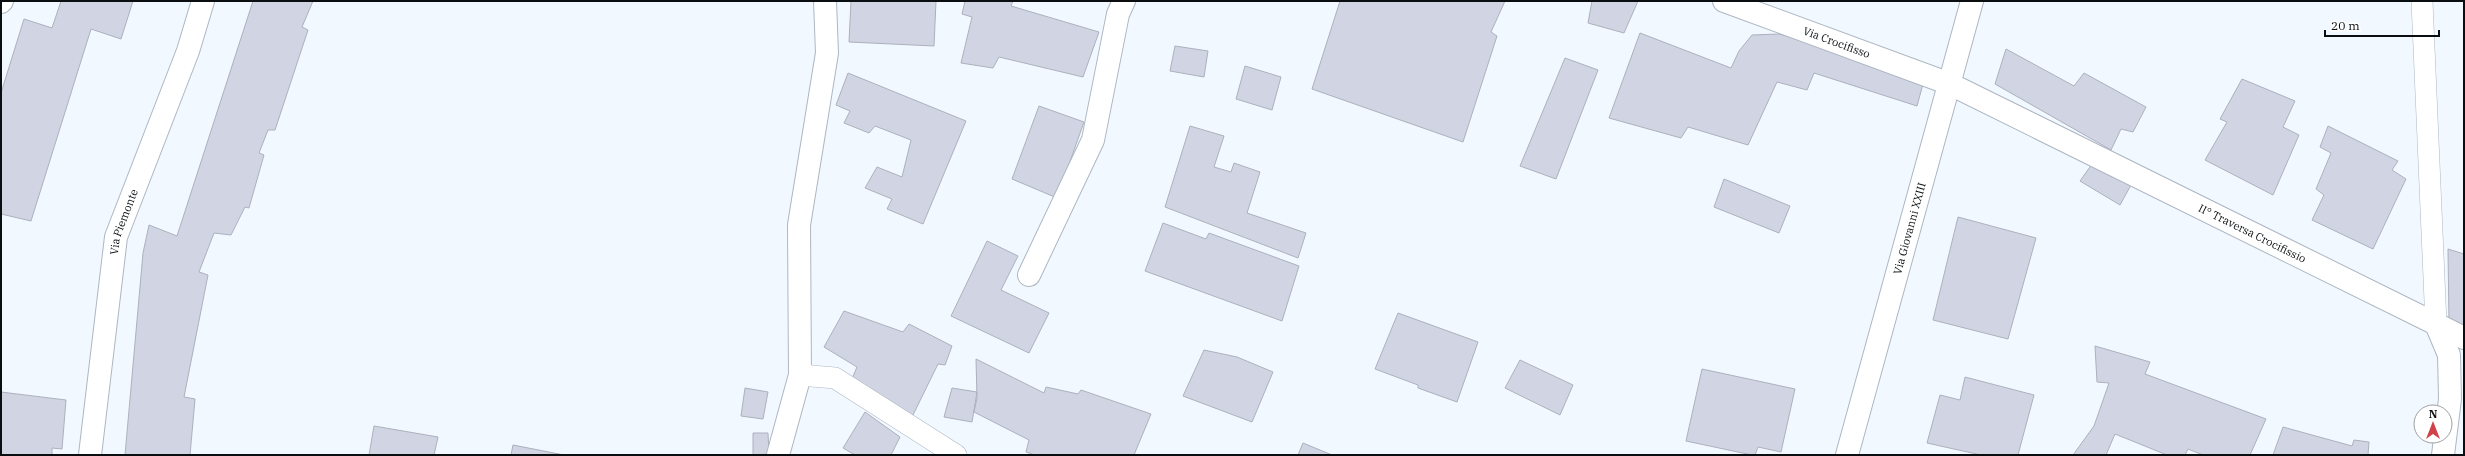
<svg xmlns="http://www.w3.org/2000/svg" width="2465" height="456" viewBox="0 0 2465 456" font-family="'IBM Plex Serif',serif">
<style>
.building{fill:#d1d4e2;stroke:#adb0bd}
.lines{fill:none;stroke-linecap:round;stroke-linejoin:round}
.lane-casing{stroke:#adb7c2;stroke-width:22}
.street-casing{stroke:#adb7c2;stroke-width:24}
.lane{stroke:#fff;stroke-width:21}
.street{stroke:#fff;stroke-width:22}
.labels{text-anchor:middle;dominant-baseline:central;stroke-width:3;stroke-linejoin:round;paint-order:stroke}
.street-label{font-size:11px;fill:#0a0e11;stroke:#fff}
</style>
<rect width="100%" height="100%" fill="#f1f8ff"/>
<path class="building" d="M61 1H133L121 39 91 29 31 221 1 214V93L24 19 52 28Z
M253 1H313L302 27 308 30 275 130H268L259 153 264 155 249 208 245 207 231 235 214 233 199 272 208 275 184 397 195 399 190 455H125L143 253 149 225 177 236Z
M851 1H936L934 46 849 42Z
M965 1H1013L1011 6 1099 32 1083 77 999 57 993 68 961 63 972 17 962 14Z
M1340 1H1505L1491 32 1497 36 1463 142 1312 89Z
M1592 1H1638L1624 33 1588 23Z
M1640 33 1731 68 1739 51 1752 35 1779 34 1802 40 1923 84 1917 106 1814 73 1807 90 1777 82 1748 145 1688 127 1681 138 1609 118Z
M1175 46 1208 51 1204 77 1170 71Z
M2006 49 2074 86 2084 73 2146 107 2133 132 2121 129 2111 150 1995 84Z
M1565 58 1598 70 1556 179 1520 166Z
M1245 66 1281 77 1272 110 1236 99Z
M848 73 966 121 923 224 887 209 892 199 865 188 877 167 902 177 911 140 875 126 869 133 844 123 850 111 836 105Z
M2242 79 2295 101 2283 127 2299 135 2273 195 2205 160 2227 122 2220 119Z
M1039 106 1084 122 1057 198 1012 179Z
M1190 126 1224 136 1214 167 1231 172 1234 163 1260 172 1247 213 1306 233 1298 258 1165 207Z
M2328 126 2398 161 2392 170 2406 179 2373 249 2312 220 2324 195 2316 189 2331 153 2320 147Z
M2092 164 2131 185 2120 205 2080 181Z
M1724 179 1790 206 1779 233 1714 207Z
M1958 217 2036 238 2008 339 1933 320Z
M1163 223 1206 239 1209 233 1299 266 1282 321 1145 271Z
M987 241 1018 256 1001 290 1049 313 1029 353 951 316Z
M2448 249 2464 254V330L2449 323Z
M844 311 903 332 909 324 952 346 945 365 938 364 912 417 851 381 857 367 824 347Z
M1398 313 1478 342 1457 402 1418 388V385L1375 369Z
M2095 346 2150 362 2145 374 2266 419 2250 455H2203L2188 449 2185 455H2167L2115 434 2106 455H2073L2094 426 2109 383 2097 382Z
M1204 350 1237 357 1273 372 1252 422 1183 396Z
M976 359 1044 393 1046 387 1078 394 1081 390 1151 414 1134 455H1035L1026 452 1029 440 974 412 977 398Z
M1520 360 1573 385 1560 415 1505 388Z
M1702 369 1795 389 1781 452 1758 447 1755 455H1752L1686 441Z
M1965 377 2034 395 2018 455H1981L1927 443 1940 395 1960 400Z
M745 388 768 392 763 419 741 416Z
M952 388 977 392 972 422 944 417Z
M1 392 66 400 62 449 52 448V455H1Z
M865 412 900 437 891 455H855L843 448Z
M374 426 438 437 434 455H369Z
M2283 427 2352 446 2354 440 2369 442 2368 455H2273Z
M753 433H768L769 454 753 455Z
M1303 443 1332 455H1298Z
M513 445 564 455H511Z"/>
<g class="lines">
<g class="lane-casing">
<path id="lane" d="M2422 1 2436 324
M800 375 835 378 956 455"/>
</g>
<g class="street-casing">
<g id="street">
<path id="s1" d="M1724 1 1950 84 2436 324 2449 355 2450 399 2443 455"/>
<path d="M1 2 2 1"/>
<path d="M1029 275 1093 140 1118 14 1124 1"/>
<path d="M2436 324 2464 338"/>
<path id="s2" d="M90 455 116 237 188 51 203 1"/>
<path d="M778 455 800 375 799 225 827 53 825 1"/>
<path id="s3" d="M1847 455 1972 1"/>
</g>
</g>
<use href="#lane" class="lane"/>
<use href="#street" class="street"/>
</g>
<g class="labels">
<g class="street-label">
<text stroke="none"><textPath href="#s1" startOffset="120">Via Crocifisso</textPath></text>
<text stroke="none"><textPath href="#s2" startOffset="236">Via Piemonte</textPath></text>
<text stroke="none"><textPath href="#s3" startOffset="235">Via Giovanni XXIII</textPath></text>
<text stroke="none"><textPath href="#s1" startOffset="578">II° Traversa Crocifissio</textPath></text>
</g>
</g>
<rect width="2465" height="456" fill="none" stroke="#0a0e11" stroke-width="4"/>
<g transform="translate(2433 424)"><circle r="19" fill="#ffffff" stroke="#9d9fa0"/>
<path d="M0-3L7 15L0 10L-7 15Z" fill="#d04149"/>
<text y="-6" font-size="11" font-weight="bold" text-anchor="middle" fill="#0a0e11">N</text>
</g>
<path d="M2325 30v6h114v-6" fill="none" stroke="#0a0e11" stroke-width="2"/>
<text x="2331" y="30" font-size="12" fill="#0a0e11" stroke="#ffffff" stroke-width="3" paint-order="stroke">20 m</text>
</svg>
